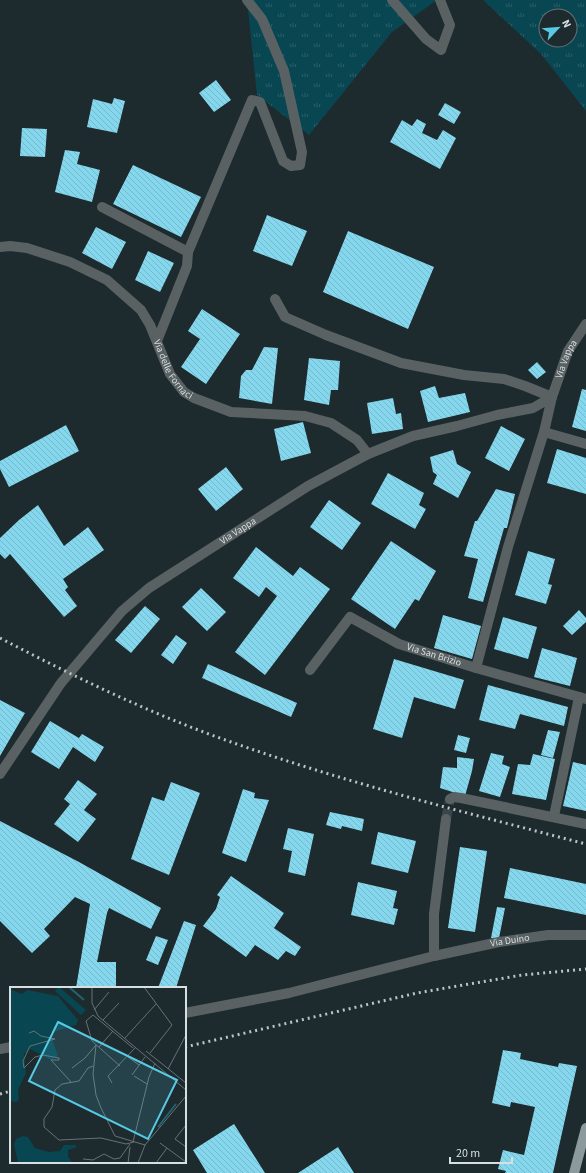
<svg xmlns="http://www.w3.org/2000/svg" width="586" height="1173" viewBox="0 0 586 1173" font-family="'Source Sans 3',sans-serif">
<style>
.grass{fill:url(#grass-tufts);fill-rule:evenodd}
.building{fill:url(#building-back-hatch)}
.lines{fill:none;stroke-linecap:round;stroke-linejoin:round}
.minor-tunnel{stroke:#394549;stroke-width:10;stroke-dasharray:10 5;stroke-linecap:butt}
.minor{stroke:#5a6163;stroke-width:10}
.major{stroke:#8c9a9d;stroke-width:10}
.rail{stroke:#bcc4c7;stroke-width:3;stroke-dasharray:2 4;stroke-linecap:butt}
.labels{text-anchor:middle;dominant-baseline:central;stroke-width:4;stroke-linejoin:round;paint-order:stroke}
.street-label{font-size:10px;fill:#d7dfe1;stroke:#1d2a2e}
.inset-river{fill:none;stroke:#216371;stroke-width:2}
.inset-road{fill:none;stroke:#677276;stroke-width:1}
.view{fill:#57c9e3;fill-opacity:0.15;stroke:#57c9e3;stroke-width:2}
.inset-edge{fill:none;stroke:#d7dfe1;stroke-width:2}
</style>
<defs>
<pattern id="grass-tufts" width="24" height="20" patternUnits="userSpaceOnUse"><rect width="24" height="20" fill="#084652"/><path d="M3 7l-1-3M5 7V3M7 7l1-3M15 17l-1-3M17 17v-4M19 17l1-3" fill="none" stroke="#2b606b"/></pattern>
<pattern id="building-back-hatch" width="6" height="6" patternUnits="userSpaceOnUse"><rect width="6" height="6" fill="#84d7ec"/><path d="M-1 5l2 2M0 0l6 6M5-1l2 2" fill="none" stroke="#76b9ca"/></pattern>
</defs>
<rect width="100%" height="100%" fill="#1d2a2e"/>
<path class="grass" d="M247 0H437L392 32 309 135 257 95Z
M483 0H586V111L541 54ZM546 16H570V40H546Z"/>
<path class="building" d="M216 80 231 100 214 112 199 93Z
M114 98 125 101 117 133 87 127 93 99 112 104Z
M445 103 461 112 454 124 438 115Z
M417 119 426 124 422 133 437 140 443 130 456 138 440 169 390 142 402 120 412 126Z
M22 128 47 129 45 157 20 156Z
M65 150 80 152 77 164 100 170 92 202 55 192Z
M133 165 201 197 181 237 113 204Z
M267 215 307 231 292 266 253 251Z
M96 227 126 242 112 269 82 253Z
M348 231 434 267 408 329 323 292Z
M148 251 174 263 160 292 135 280Z
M202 309 240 334 206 384 181 367 200 339 188 331Z
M264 347 278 348 272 404 239 398 241 376 246 370H252Z
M309 358 340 361 338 390H331L329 405 304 400Z
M537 362 546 372 537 379 528 370Z
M435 386 439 398 465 393 470 412 428 422 420 391Z
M582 389 586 390V431L572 427Z
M393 398 396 414 401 413 403 429 372 434 367 403Z
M303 422 311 453 281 461 274 429Z
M66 425 79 451 9 487 0 469V461Z
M501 426 525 439 509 471 485 458Z
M557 449 586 458V494L547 483Z
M453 450 457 464 471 472 458 498 433 484 437 475 433 472 430 457Z
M226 467 243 489 216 511 198 489Z
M388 473 424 493 419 505 426 509 415 529 371 504Z
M496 489 515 494 507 528H504L483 602 468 598 478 559 464 556 475 521H477Z
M329 500 361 523 342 550 310 527Z
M38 505 64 546 88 527 104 550 63 579 68 587 65 590 77 606 64 617 10 554 5 559 0 554V538L19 520Z
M391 541 436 571 419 601 415 599 395 629 351 599Z
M256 547 293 576 300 567 330 589 265 675 235 652 277 596 266 587 259 597 233 578Z
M528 551 555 559 548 584 552 585 546 604 515 595Z
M201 588 226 612 207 631 182 607Z
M145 606 160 619 131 653 115 640Z
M579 610 586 618V622L572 635 563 626Z
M443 615 481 626 472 659 434 648Z
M503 617 537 627 528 659 494 649Z
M176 635 187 643 173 664 161 655Z
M542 648 577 658 570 686 534 677Z
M394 659 464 680 455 709 414 697 402 738 373 729Z
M208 664 297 703 291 717 202 678Z
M488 685 568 707 564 726 520 714 515 729 479 720Z
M0 700 25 713 0 756Z
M50 721 79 738 82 734 104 747 95 762 73 747 59 769 31 752Z
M548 730 560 732 553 758 541 755Z
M458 735 470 738 466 753 454 750Z
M491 753 504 756 502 764 510 767 500 797 479 791Z
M533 754 555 759 546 800 512 794 518 764 530 765Z
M457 757 474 759 472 771 465 796 440 788 443 767 457 768Z
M573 762 586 765V811L563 806Z
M78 780 97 794 84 810 96 819 78 842 54 824 70 804 64 799Z
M171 782 200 793 169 875 131 859 152 797 164 801Z
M243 789 255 793 254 798 269 800 246 862 222 853Z
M330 812 364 819 362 831 342 826 341 829 326 825Z
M0 821 79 862 161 908 151 929 109 908 107 913 97 962H116V988H76L90 904 75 897 44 929 50 936 32 953 0 921Z
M288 828 314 834 305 876 288 872 292 851 283 849Z
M378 832 416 841 408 873 371 864Z
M460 847 487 851 475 932 448 928Z
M510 868 586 884V915L504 898Z
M231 876 284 913 274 928 301 947 295 956 286 951 278 960 255 945 246 957 203 926 216 909 220 897 217 895Z
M358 882 397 891 393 908 398 909 394 925 351 915Z
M497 907 505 908 499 938H491Z
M184 921 196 925 176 988H158Z
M156 936 168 940 158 965 146 960Z
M503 1050 521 1053 520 1059 558 1067 559 1063 577 1066 553 1173H505L506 1171 498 1169 503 1150 524 1155 535 1107 511 1102 510 1107 492 1103Z
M234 1124 265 1173H207L193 1150Z
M338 1147 354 1173H298Z"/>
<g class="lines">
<path class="minor-tunnel" d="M446 819 450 799"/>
<g class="minor">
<path d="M392 0 426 39 441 50 450 25 440 0"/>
<path d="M102 207 188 252"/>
<path id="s1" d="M0 247 10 246 27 248 70 262 107 280 141 310 150 325 170 374 184 392 194 398 231 412 305 416 331 423 357 440 368 454"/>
<path d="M275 299 285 317 326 335 401 363 464 375 504 379 525 386 552 397"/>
<path d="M157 341 187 266 188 252 252 100 260 102 283 161 291 166 300 165 302 152 284 71 262 19 247 0"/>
<path d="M544 432 586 444"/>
<path id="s2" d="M476 668 508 547 544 432 552 397 568 351 586 324"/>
<path id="s3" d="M310 670 350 617 399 644 476 668 586 699"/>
<path id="s4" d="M0 774 61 683 122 611 149 588 308 486 368 454 413 436 457 426 497 415 533 408 552 397"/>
<path d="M450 799 454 797 461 798 586 824"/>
<path d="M554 816 579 697"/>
<path d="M434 956V914L446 819"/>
<path id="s5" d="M185 1013 289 993 434 956 499 942 548 935H586"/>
<path d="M0 1049 11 1047"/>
</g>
<path class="major" d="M574 1173 586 1128"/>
<path class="rail" d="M0 638C75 677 151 714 231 742 347 783 467 813 586 844
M185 1047 417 993 522 975 586 969
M0 1094 11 1091"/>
</g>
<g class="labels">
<g class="street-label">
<text stroke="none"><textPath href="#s2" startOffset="322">Via Vappa</textPath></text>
<text stroke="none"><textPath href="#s1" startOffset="227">Via delle Fornaci</textPath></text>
<text stroke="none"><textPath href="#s4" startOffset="345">Via Vappa</textPath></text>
<text stroke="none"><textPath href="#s3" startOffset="159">Via San Brizio</textPath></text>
<text stroke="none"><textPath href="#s5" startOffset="333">Via Duino</textPath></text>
</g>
</g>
<g transform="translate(10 987)">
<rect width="176" height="176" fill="#1d2a2e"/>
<path d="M0 2 12 7 17 3 48 9 68 33 66 38 40 46 48 69 41 73 20 62 14 67 16 86 8 103 9 113 6 115 0 114ZM13 149 18 150 25 161 39 165 50 164 54 158H65L67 160 58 163V170L63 176H8L4 157 6 152Z" fill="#084652"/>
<path d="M49 0 76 23 71 28 45 4Z" fill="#084652"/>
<path class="inset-river" d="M59 0 74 13M148 140 166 117"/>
<path class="inset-road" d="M82 0V16L88 29 176 103M134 0 162 38 140 66M84 23 99 5M93 33 109 16M19 46 24 44 31 49 45 52 20 59 13 74 14 81 25 70 33 68 49 71V73H41L61 95M115 51 146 17M86 58 83 87 86 108 91 121 105 149 135 158M89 60 103 44M136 64 176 96M118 70 129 78M83 79 78 81 69 94 52 97 45 103 42 120 34 132V140L49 153 91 151 116 157 124 155M110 79 82 54 76 34 83 28 123 61M62 81 75 71 86 58M158 82 176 48M122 88 135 70M124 89 137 97M102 96 98 89 126 60M176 138 165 152 176 160M123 155 139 90 145 76M150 156 176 175M73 172 83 173 94 167 104 172 110 171 120 157M118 176 120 160M128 176 135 158 176 109M146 176 157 161"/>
<path class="view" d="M48 35 167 93 138 152 19 94Z"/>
<rect width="176" height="176" class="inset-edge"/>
</g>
<g transform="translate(558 28) rotate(64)"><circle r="19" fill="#1d2a2e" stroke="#677276"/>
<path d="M0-3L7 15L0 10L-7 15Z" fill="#57c9e3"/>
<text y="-6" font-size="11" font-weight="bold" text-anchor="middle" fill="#d7dfe1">N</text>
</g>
<path d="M450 1157v6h62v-6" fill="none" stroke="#d7dfe1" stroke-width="2"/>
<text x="456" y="1157" font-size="12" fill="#d7dfe1" stroke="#1d2a2e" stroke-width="3" paint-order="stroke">20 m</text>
</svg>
